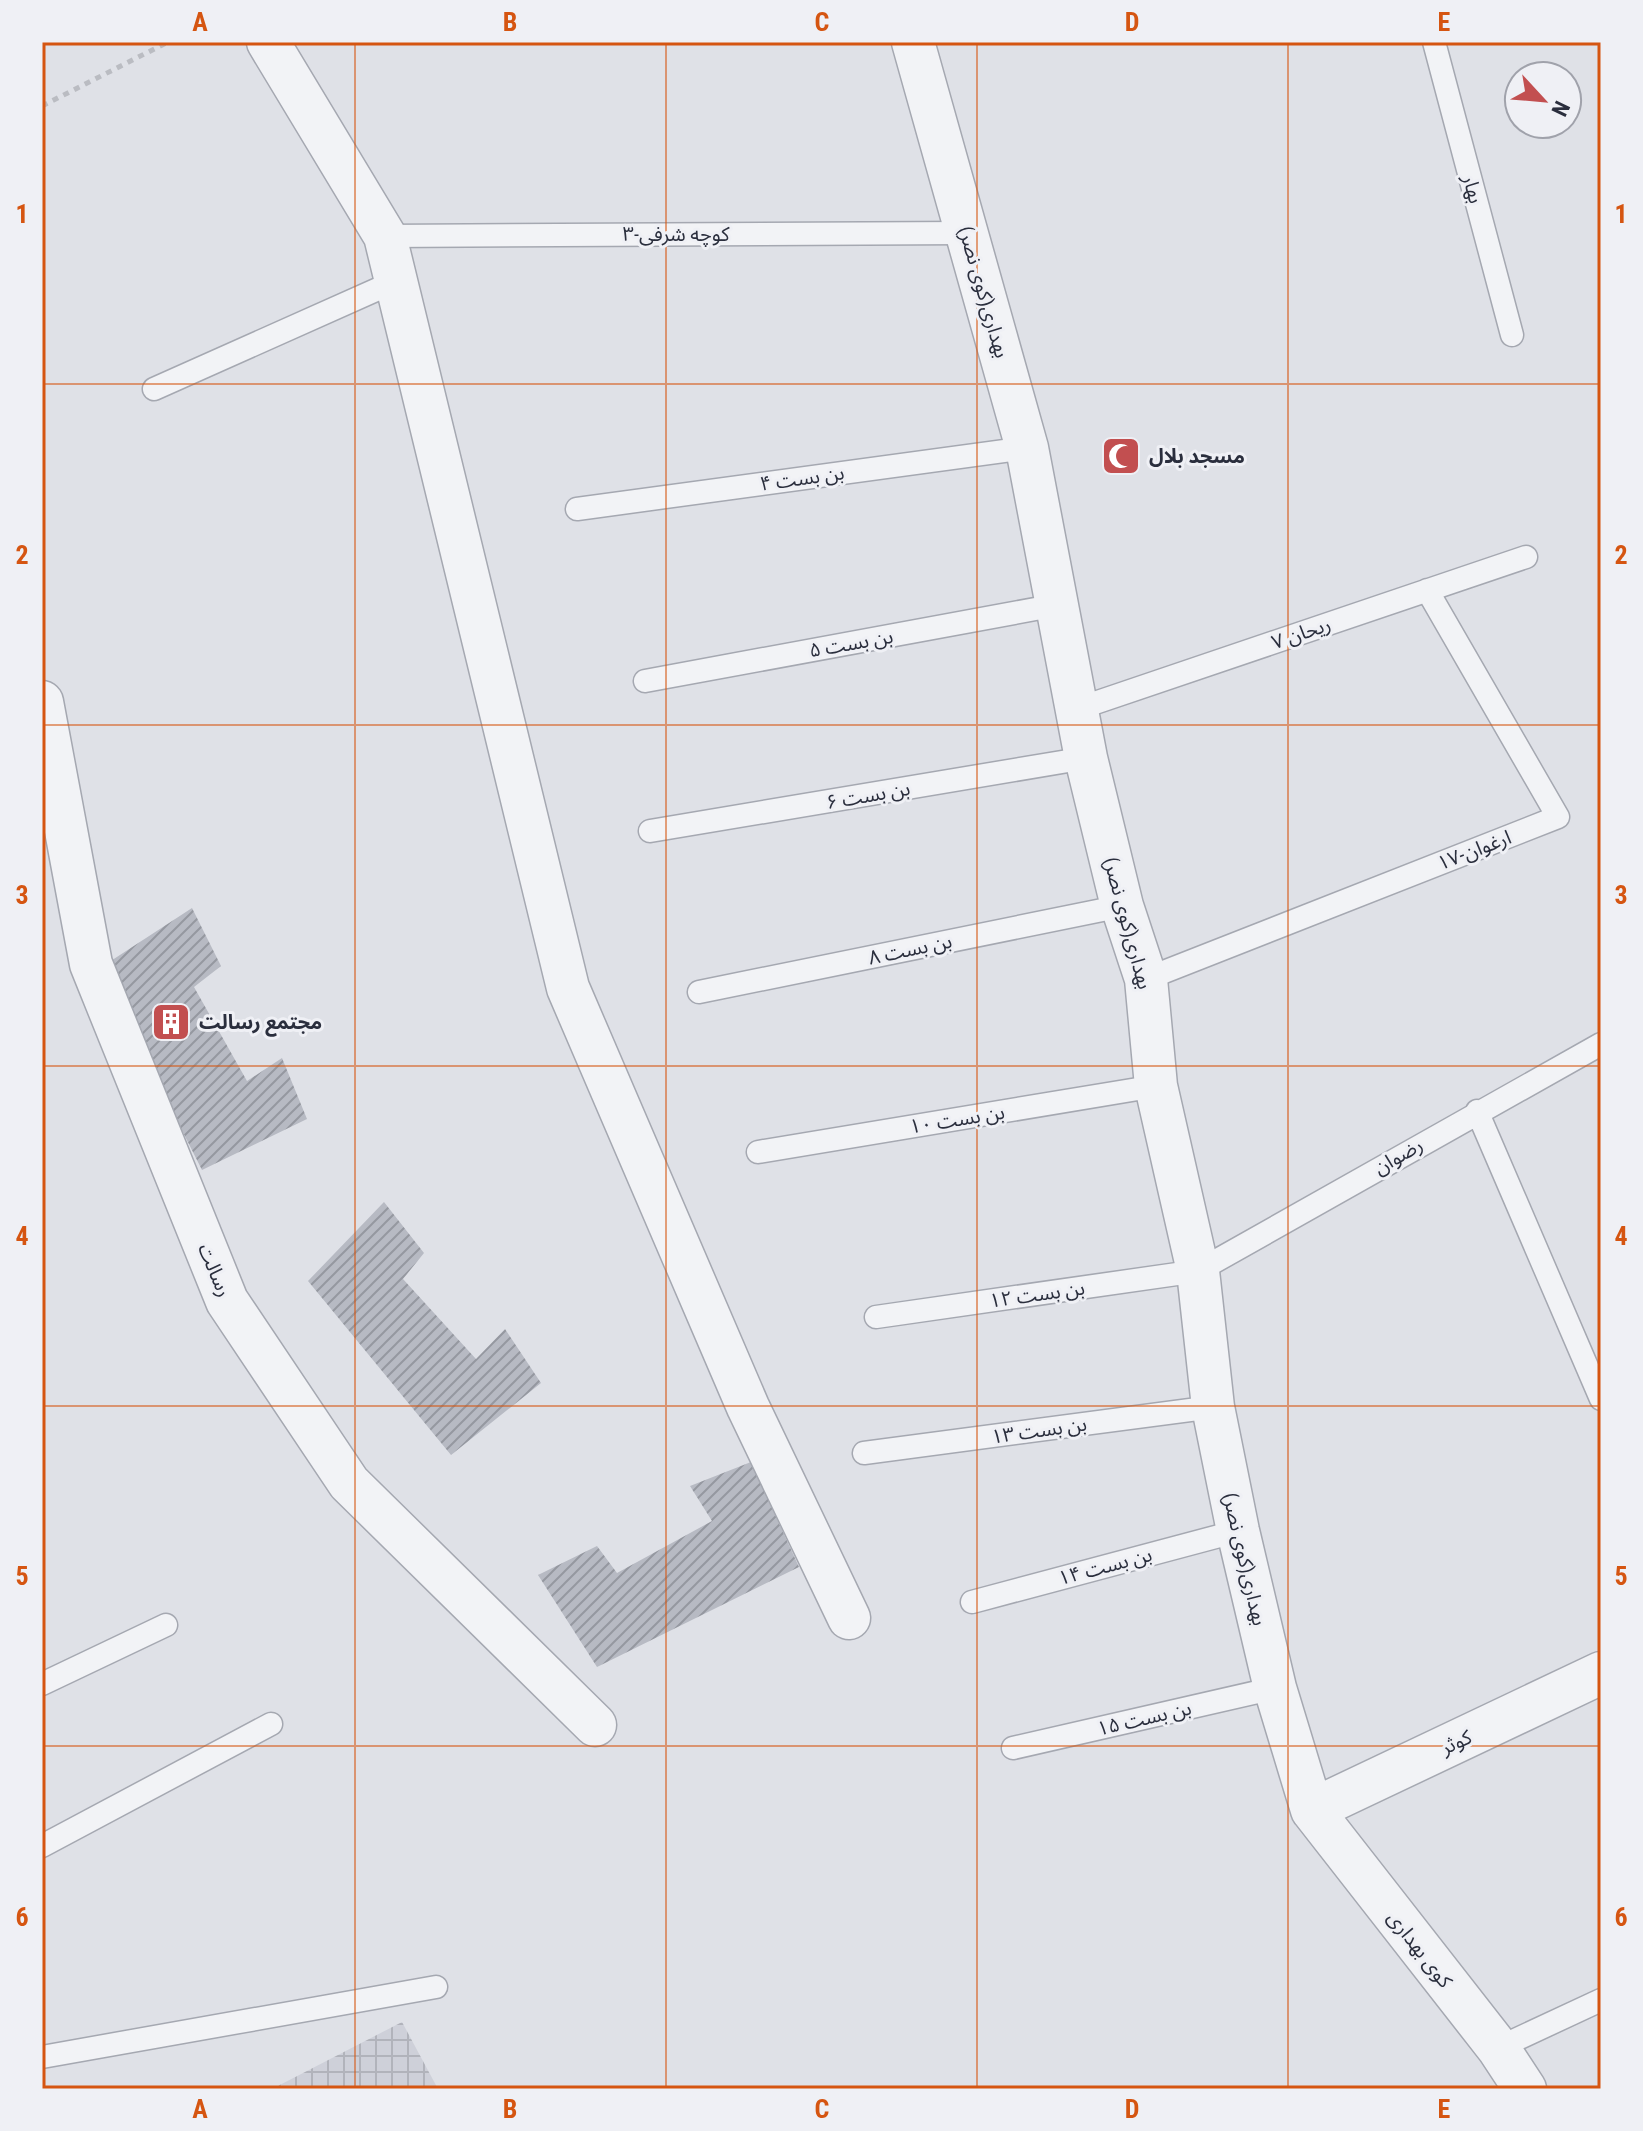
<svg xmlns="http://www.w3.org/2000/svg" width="1643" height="2131" viewBox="0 0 1643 2131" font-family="'Roboto Condensed','Noto Sans Arabic',sans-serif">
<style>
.industrial{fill:url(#industrial-grid)}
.building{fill:url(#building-hatch)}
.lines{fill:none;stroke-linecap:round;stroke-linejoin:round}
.lane-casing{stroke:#a5a8b1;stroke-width:25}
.street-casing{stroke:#a5a8b1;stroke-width:45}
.path{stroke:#babcc2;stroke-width:5;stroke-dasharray:6 6;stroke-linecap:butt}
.lane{stroke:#f2f3f6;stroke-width:22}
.street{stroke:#f2f3f6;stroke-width:42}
.grid{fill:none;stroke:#d55511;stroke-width:2;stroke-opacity:0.55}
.labels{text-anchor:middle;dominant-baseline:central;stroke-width:6;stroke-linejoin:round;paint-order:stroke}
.street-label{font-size:20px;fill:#2a2e3d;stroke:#eff0f5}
.poi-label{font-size:20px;font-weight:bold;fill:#2a2e3d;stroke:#eff0f5;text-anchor:start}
.neatline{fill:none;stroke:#d55511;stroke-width:3}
.grid-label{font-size:26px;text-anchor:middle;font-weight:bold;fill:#d55511}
</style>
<defs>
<pattern id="industrial-grid" width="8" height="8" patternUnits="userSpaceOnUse" patternTransform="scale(2)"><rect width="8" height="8" fill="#ced0d9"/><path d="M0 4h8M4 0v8" fill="none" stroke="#b1b3bb"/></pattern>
<pattern id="building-hatch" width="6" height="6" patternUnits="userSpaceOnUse" patternTransform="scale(2)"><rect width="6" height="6" fill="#b7bac3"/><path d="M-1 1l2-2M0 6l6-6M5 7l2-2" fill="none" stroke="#9598a0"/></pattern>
</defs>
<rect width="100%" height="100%" fill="#dfe1e7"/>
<path class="industrial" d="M402 2022 438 2089H272Z"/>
<path class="building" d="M192 908 221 966 194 987 247 1081 282 1058 307 1119 202 1170 100 968Z
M384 1202 424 1253 403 1279 476 1359 505 1329 541 1383 451 1455 308 1281Z
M751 1462 799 1567 597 1667 538 1575 597 1546 617 1573 712 1521 690 1486Z"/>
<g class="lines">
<g class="lane-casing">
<path id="lane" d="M1434 42 1512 335
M385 236 967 233
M154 389 396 281
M577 509 1027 448
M645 681 1057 605
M1077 709 1526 557
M650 831 1086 758
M1146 979 1558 817 1427 590
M699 992 1122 906
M1477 1111 1601 1399
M758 1152 1156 1086
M876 1317 1198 1271 1601 1044
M864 1453 1213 1407
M972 1602 1238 1531
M42 1684 166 1625
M1013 1748 1275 1688
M42 1846 271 1724
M1498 2048 1601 2000
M42 2057 436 1987"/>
</g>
<g class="street-casing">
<path id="street" d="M268 42 385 236 568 988 748 1407 849 1618
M913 42 1027 448 1086 758 1122 906 1146 979 1156 1086 1198 1271 1213 1407 1238 1531 1275 1688 1312 1810 1498 2048 1525 2089
M42 702 91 964 227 1301 349 1483 595 1725
M1312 1810 1601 1673"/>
</g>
<path class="path" d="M42 106 168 42"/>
<use href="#lane" class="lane"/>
<use href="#street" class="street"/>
</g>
<path class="grid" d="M355 42V2089M666 42V2089M977 42V2089M1288 42V2089M42 384H1601M42 725H1601M42 1066H1601M42 1406H1601M42 1746H1601"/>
<defs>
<g id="mosque-square" transform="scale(2)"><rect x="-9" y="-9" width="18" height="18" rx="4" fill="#c24f50" stroke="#eff0f5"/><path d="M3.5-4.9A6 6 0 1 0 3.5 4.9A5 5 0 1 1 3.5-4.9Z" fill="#fff"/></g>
<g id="building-square" transform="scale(2)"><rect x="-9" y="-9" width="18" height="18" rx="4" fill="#c24f50" stroke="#eff0f5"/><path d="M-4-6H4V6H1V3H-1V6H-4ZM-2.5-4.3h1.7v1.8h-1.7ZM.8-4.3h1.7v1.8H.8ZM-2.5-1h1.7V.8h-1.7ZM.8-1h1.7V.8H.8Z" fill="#fff"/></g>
</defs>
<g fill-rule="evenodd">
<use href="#mosque-square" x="1121" y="456"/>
<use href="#building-square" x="171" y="1022"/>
</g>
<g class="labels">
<g class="street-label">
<text transform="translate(1473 189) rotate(75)">بهار</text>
<text x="676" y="234">کوچه شرفی-۳</text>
<text transform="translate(984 292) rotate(74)">بهداری(کوی نصر)</text>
<text transform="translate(802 478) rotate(-8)">بن بست ۴</text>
<text transform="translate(1301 633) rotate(-19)">ریحان ۷</text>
<text transform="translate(851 643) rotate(-10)">بن بست ۵</text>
<text transform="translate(868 795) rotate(-10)">بن بست ۶</text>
<text transform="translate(1474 850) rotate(-21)">ارغوان-۱۷</text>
<text transform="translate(1128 923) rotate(75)">بهداری(کوی نصر)</text>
<text transform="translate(910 949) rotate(-12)">بن بست ۸</text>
<text transform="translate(957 1119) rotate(-9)">بن بست ۱۰</text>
<text transform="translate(1398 1156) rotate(-30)">رضوان</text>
<text transform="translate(215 1270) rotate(67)">رسالت</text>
<text transform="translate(1037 1294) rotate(-8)">بن بست ۱۲</text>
<text transform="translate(1039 1430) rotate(-8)">بن بست ۱۳</text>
<text transform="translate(1245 1559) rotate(77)">بهداری(کوی نصر)</text>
<text transform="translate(1105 1566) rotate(-15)">بن بست ۱۴</text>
<text transform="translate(1144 1718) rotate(-13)">بن بست ۱۵</text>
<text transform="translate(1456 1742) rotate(-25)">کوثر</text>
<text transform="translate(1420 1949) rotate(52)">کوی بهداری</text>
</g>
<g class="poi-label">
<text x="1149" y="456">مسجد بلال</text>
<text x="199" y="1022">مجتمع رسالت</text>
</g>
</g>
<rect width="1643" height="2131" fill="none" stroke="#eff0f5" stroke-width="88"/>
<g transform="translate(1543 100) rotate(116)"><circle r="38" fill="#eff0f5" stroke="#a0a2ab" stroke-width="2"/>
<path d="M0-6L14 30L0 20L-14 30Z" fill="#c24f50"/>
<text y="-12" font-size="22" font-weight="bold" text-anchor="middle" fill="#2a2e3d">N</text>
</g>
<rect x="44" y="44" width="1555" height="2043" class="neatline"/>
<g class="grid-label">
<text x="200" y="31">A</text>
<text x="510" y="31">B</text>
<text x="822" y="31">C</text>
<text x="1132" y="31">D</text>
<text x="1444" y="31">E</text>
<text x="22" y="223">1</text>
<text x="1621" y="223">1</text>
<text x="22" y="564">2</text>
<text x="1621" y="564">2</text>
<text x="22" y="904">3</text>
<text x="1621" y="904">3</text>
<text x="22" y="1245">4</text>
<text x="1621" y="1245">4</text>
<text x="22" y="1585">5</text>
<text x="1621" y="1585">5</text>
<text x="22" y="1926">6</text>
<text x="1621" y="1926">6</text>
<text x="200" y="2118">A</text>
<text x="510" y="2118">B</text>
<text x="822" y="2118">C</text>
<text x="1132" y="2118">D</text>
<text x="1444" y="2118">E</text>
</g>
</svg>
